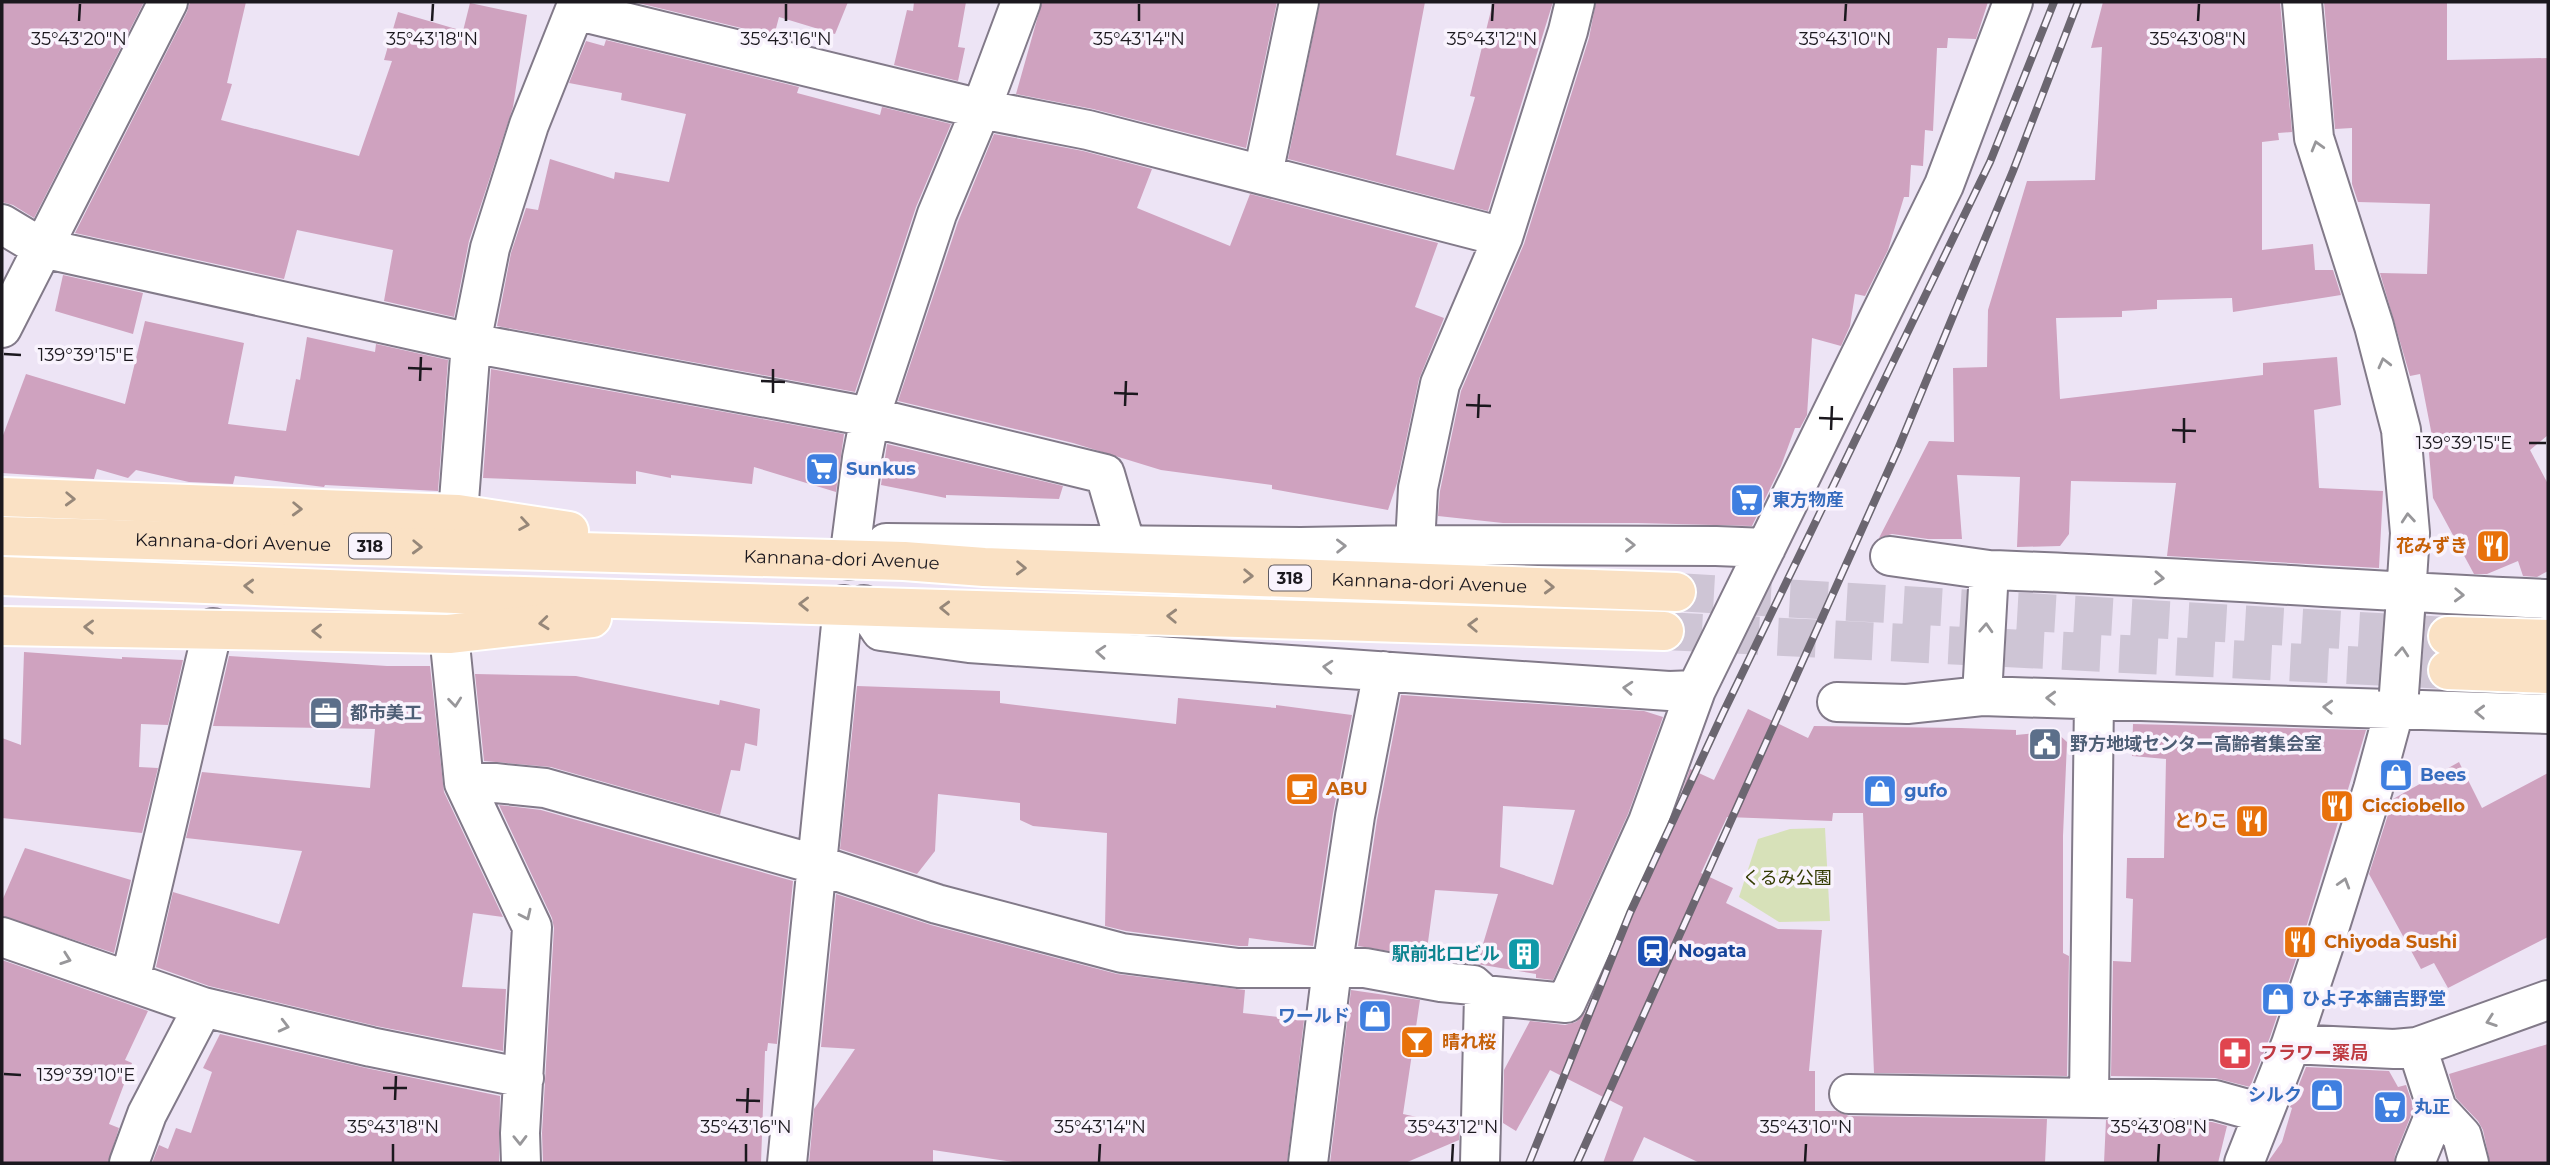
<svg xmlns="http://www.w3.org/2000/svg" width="2550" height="1165" viewBox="0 0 2550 1165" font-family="Montserrat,'Noto Sans JP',sans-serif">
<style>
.green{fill:#d7e1b9}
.building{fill:#cfa2bf;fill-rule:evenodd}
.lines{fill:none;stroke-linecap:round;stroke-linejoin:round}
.primary-tunnel{stroke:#cec5d5;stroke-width:38;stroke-dasharray:38 19;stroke-linecap:butt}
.street-casing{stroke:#827a89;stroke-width:42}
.primary-casing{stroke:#fff;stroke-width:42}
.street{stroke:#fff;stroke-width:38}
.primary{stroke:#fae1c4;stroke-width:38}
.rail-casing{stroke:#6b6670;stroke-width:8}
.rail{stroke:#f9f3fd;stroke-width:5;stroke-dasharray:16;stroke-linecap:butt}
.street-bridge-casing{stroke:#827a89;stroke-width:42;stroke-linecap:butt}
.street-bridge{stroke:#fff;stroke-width:38}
.oneway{stroke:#98979a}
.oneway2{stroke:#968779}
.ticks{fill:none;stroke:#1b181e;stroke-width:2.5}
.labels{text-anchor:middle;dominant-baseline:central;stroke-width:7;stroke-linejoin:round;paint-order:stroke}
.shield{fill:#f9f3fd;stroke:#5e5a61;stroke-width:2}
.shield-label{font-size:16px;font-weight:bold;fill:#1b181e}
.shop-label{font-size:18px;font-weight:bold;fill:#366cbe;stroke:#f9f3fd;text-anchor:start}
.street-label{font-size:18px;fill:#1b181e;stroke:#f9f3fd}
.food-label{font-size:18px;font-weight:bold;fill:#c56008;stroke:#f9f3fd;text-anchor:start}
.service-label{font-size:18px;font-weight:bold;fill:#4e5e75;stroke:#f9f3fd;text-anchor:start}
.park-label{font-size:18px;fill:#333b02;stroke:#f9f3fd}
.transit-label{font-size:18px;font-weight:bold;fill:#164399;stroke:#f9f3fd;text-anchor:start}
.culture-label{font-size:18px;font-weight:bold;fill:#0d838f;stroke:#f9f3fd;text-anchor:end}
.health-label{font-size:18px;font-weight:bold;fill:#be3a42;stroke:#f9f3fd;text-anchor:start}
.ticks-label{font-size:18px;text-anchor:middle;fill:#1b181e;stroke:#f9f3fd;stroke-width:7;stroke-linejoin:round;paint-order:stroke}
</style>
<rect width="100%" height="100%" fill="#ede4f5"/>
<path class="green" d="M1825 828 1830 921 1779 922 1739 897 1758 839 1790 829Z"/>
<path class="building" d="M2 2H144L34 218 13 205 2 202Z
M190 2H246L227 83 232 84 221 120 359 156 392 61 384 60 398 12 463 31 470 3 527 15 513 107 469 241 454 317 384 301 393 250 297 230 284 279 75 233 187 12Z
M634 2H848L835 34 779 17 774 36Z
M914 2H966L958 47 965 48 958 81 894 65 907 10 913 11Z
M1042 2H1277L1246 148 1093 109 1016 94Z
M1320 2H1425L1396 155 1454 170 1475 97 1470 96 1493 2H1553L1488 211 1288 159Z
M1596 2H1988L1976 39 1948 38 1947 48H1937L1933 131 1925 130 1923 166 1911 165 1909 197H1904L1888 250 1865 296 1855 294 1850 326 1841 346 1812 338 1807 415 1800 428H1795L1781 466 1752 526 1638 523H1503L1438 516 1440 491 1461 391 1524 244 1589 38Z
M2103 2H2280L2292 132 2278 133 2279 140 2262 142V250L2313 244 2315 270H2333L2341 295 2233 312 2232 298 2157 300V309L2122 311V317L2056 318 2060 399 2263 375V363L2337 357 2341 405 2314 410 2319 488 2383 491 2379 568 2167 556 2176 483 2071 481 2069 534 2060 546 2017 547 2020 477 1957 475 1962 539H1928L1892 534 1879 538 1929 441 1954 442 1953 368 1987 367 1988 310 2027 181 2095 180 2102 47 2091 48Z
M2324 2H2447V60L2548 58V435L2530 450 2548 484V571L2537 577 2523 576 2518 561 2487 574H2474L2433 498 2428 442 2433 441 2420 374 2410 376 2380 273 2427 274 2430 204 2358 202 2352 184V128L2335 129Z
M606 40 799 87 797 93 880 115 882 107 951 124 916 207 855 392 497 326 511 253 526 208 538 210 550 159 614 179 615 172 669 182 686 114 621 100 622 93 569 83 586 41 604 46Z
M994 134 1083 151 1152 169 1137 208 1230 246 1250 194 1438 243 1415 307 1444 318 1419 379 1397 483 1388 510 1272 489V485L1161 470 1073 443 898 401 958 222Z
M63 275 143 293 133 334 55 311Z
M145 321 244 343 228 424 286 431 296 379 300 380 307 337 375 352 376 344 448 360 438 491 325 485 324 487 235 476 233 484 189 482 136 470 128 478 97 469 94 479 2 473V438L26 374 125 404Z
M491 369 844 434 836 492 754 467 752 484 671 475V478L636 471V484L483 478Z
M887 444 1063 486 1059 499 946 495V498L881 485Z
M24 652 122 659V657L183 660 168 725 141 724 139 767 158 768 142 833 2 818V738L21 745Z
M229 656 387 666H430L444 792 503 917 473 913 462 987 506 989 503 1051 376 1026 209 986 156 967 173 892 279 924 302 851 186 838 202 772 370 788 375 729 213 726Z
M475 674 576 676 719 705 720 700 760 709 757 746 745 743 740 771 731 770 720 815 551 767 484 761Z
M857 686 1000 691V703L1176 724 1178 698 1276 708V705L1352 715 1333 813 1313 946 1249 938 1248 946H1239L1126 931 1105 926 1107 833 1033 826 1020 820V803L938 794 935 851 917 874 840 849Z
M1401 695 1644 711 1663 717 1628 814 1553 980 1536 978V974L1477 964 1498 894 1435 890 1426 957 1358 946 1377 820ZM1503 806 1575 810 1553 885 1500 867Z
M1748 709 1808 738 1814 726 1961 728 2016 730V735L2055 731 2067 742 2063 836V953L2069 956 2067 1076 1874 1073 1863 813H1833L1832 821 1727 817 1701 873 1733 888 1726 903 1778 929 1822 930 1809 1071H1815V1111H1836L1849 1116 2047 1119 2045 1163H1700L1644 1137 1632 1163H1603L1623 1107 1550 1070 1516 1131 1503 1123 1504 1070 1530 1021 1565 1025 1576 1022 1585 1013 1668 831 1690 769 1714 780Z
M2133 724 2366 730 2302 941 2270 1037 2250 1087 2215 1078 2111 1076 2113 961 2131 962 2133 899 2126 898 2127 858H2164L2166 759 2132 756Z
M2459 762 2482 808 2548 773V937L2448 988 2434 963 2421 969 2369 874 2393 799Z
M499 805 541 810 793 881 777 1044 768 1043 767 1051H765L761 1163H543L542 1133 554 928 552 918Z
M25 848 131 880 114 953 2 916V901Z
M836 894 931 925 1117 974 1245 990 1243 1013 1304 1020 1287 1163H1019L933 1150V1163H809L814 1109 855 1049 821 1047Z
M2 960 148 1011 125 1060 132 1063 109 1124 119 1128 108 1163H2Z
M1351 990 1420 1000 1403 1114 1459 1126V1140L1405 1163H1330Z
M220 1034 366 1068 500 1096 499 1163H152L159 1145 168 1149 176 1128 191 1133 212 1072 203 1068Z
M2548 1044V1163H2490L2483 1130 2478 1121 2456 1098 2449 1074Z
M2306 1067 2389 1071 2398 1087 2406 1085 2414 1108 2395 1155 2394 1163H2267L2282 1142 2292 1108 2290 1107Z
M2106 1120 2212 1122 2227 1126 2218 1163H2104Z"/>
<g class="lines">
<path class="primary-tunnel" d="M1676 592 2448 636
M1664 631 2448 670"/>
<g class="street-casing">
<path id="street" d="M2302 2 2314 138 2374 326 2401 430 2410 533 2405 611
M575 10 981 109 1088 130 1503 237
M1263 174 1299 2
M2 224 42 248 471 343 870 417 1105 474 1126 546
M2 328 168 2
M458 514 471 343 490 248 529 125 578 2
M1415 545 1418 488 1440 384 1503 237 1568 31 1575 2
M1890 556 1989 570
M873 559 886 543 1301 547 1415 545 1716 546 1766 548
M849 560 862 458 870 417 937 214 981 109 1021 2
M864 605 881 631 969 643 1669 691 1696 690
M449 634 464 783 532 927 520 1133 521 1163
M1982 696 1989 570C2176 576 2362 591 2548 599
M1837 702 1907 704 1982 696 2548 714
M464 783H495L545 788 818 865 937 904 1122 953 1238 968H1365L1441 982 1473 985 1484 995 1566 1003 1648 822 1696 690 1944 185 2013 2
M2 937 203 1007 371 1047 524 1078
M130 981 213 628
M2291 1044 2394 1049 2417 1047 2548 1000
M2417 1047 2437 1109 2462 1136 2469 1163
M1849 1094 2215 1100 2262 1113
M2089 1098 2094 700
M129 1163 147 1114 203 1007
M787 1163 843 605
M1308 1163 1332 969 1355 816 1383 671
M1480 1163 1484 995
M2244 1163 2291 1044 2323 948 2373 789 2399 693
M2415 1163 2437 1109"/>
</g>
<g class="primary-casing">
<g id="primary">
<path d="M2 497 458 514 569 531"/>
<path id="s1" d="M2 536 904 561 984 567 1676 592"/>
<path d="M2 576 455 594 1664 631"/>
<path d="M2 626 449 634 592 618"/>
<path d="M2448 636 2548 639"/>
<path d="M2448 670 2548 674"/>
</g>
</g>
<use href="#street" class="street"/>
<use href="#primary" class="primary"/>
<g class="rail-casing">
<path id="rail" d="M1529 1163 1630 913 1723 713 1990 162 2054 2
M1577 1163 1898 449 2013 171 2078 2"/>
</g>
<use href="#rail" class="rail"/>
<g class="street-bridge-casing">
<path id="street-bridge" d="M2399 693 2405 611"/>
</g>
<use href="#street-bridge" class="street-bridge"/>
</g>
<defs><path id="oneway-chevron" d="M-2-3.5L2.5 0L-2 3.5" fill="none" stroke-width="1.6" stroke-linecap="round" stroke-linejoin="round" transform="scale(1.75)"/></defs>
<g class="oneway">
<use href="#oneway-chevron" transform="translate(2317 146) rotate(-106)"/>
<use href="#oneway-chevron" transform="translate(2384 363) rotate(-104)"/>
<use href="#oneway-chevron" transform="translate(2408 518) rotate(-95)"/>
<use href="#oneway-chevron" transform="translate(1630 545)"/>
<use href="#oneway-chevron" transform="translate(1341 546) rotate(-1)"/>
<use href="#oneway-chevron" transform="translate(2159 578) rotate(4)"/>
<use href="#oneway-chevron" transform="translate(2459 595) rotate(2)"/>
<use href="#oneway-chevron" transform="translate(1986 628) rotate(-87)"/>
<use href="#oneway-chevron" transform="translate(1101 652) rotate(-176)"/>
<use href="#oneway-chevron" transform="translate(2402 652) rotate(-86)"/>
<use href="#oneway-chevron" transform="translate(1328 667) rotate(-176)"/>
<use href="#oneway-chevron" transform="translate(1628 688) rotate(-176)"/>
<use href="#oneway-chevron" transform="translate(2051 698) rotate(-178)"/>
<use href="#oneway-chevron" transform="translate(455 702) rotate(84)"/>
<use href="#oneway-chevron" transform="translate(2328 707) rotate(-178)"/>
<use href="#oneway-chevron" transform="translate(2480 712) rotate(-178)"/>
<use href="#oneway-chevron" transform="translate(2344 883) rotate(-73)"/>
<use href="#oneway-chevron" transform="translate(526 915) rotate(65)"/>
<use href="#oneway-chevron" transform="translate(66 959) rotate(19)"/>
<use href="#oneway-chevron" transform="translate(2491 1021) rotate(161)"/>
<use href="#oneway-chevron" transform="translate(284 1026) rotate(14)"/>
<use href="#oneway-chevron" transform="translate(520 1140) rotate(89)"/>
</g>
<g class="oneway2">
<use href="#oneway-chevron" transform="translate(70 499) rotate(2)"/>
<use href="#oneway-chevron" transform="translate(297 509) rotate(2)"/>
<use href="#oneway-chevron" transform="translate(524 524) rotate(9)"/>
<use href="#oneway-chevron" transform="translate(417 547) rotate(2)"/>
<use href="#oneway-chevron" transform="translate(1021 568) rotate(2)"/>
<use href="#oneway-chevron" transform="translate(1248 576) rotate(2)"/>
<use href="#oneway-chevron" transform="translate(249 586) rotate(-178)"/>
<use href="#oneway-chevron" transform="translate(1549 587) rotate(2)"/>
<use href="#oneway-chevron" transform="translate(804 604) rotate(-179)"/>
<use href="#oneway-chevron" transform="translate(945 608) rotate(-178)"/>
<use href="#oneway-chevron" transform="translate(1172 616) rotate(-178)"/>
<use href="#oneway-chevron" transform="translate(544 623) rotate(174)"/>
<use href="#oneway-chevron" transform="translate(1473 625) rotate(-178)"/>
<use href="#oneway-chevron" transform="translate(89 627) rotate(-179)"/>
<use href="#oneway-chevron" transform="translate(317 631) rotate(-179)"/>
</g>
<path class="ticks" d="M79 21 80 4M432 21 433 4M786 21V4M1139 21V4M1492 21 1493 4M1845 21 1846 4M2198 21 2199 4M4 354 21 355M408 368 432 369M420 381 421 357M761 381 785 382M773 393V369M1114 393 1138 394M1466 405 1491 406M1125 406 1126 381M1478 418 1479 394M1819 418 1843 419M1831 430 1832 406M2172 430 2196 431M2184 443V418M2529 443H2546M4 1074 21 1075M383 1088H407M395 1100 396 1076M736 1100 760 1101M747 1113 748 1088M393 1162V1144M746 1162V1144M1099 1162 1100 1144M1452 1162 1453 1144M1805 1162 1806 1144M2158 1162 2159 1144"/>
<defs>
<g id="supermarket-square" transform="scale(1.75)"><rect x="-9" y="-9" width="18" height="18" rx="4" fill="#3f7fe0" stroke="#f9f3fd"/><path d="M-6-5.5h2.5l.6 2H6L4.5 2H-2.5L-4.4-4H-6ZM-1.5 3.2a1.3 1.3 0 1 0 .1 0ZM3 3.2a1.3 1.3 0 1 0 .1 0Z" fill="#fff"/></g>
<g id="restaurant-square" transform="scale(1.75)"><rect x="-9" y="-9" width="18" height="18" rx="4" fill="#e8710a" stroke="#f9f3fd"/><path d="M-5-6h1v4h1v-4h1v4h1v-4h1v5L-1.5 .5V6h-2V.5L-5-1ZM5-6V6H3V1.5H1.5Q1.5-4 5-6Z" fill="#fff"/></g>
<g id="office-square" transform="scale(1.75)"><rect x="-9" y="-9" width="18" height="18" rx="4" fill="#5c6f8a" stroke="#f9f3fd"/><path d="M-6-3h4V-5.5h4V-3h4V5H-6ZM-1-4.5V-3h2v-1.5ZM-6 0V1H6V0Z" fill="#fff"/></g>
<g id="civic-square" transform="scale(1.75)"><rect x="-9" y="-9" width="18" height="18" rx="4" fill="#5c6f8a" stroke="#f9f3fd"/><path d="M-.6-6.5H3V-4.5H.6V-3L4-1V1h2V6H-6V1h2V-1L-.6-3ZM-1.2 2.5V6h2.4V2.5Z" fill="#fff"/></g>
<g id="shop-square" transform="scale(1.75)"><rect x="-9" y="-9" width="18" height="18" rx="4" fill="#3f7fe0" stroke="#f9f3fd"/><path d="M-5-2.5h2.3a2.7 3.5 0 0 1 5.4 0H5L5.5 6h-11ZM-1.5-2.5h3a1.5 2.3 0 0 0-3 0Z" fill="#fff"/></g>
<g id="cafe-square" transform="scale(1.75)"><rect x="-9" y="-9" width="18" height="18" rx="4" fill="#e8710a" stroke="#f9f3fd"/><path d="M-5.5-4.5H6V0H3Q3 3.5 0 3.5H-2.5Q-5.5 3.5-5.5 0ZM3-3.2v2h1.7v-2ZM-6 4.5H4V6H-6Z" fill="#fff"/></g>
<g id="station-square" transform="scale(1.75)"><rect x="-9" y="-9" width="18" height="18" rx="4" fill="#1a4fb4" stroke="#f9f3fd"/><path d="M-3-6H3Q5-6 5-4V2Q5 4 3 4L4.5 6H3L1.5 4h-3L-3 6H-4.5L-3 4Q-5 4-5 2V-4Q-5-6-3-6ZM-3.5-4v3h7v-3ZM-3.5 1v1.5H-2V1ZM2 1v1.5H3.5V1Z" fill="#fff"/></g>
<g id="building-square" transform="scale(1.75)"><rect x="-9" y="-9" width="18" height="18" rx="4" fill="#0f9aa8" stroke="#f9f3fd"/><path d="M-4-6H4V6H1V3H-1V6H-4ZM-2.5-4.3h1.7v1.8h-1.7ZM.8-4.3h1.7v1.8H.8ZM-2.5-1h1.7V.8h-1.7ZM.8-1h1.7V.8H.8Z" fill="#fff"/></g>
<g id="bar-square" transform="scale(1.75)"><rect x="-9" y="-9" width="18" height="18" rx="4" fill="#e8710a" stroke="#f9f3fd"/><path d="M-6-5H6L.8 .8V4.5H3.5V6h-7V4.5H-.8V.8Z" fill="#fff"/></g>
<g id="pharmacy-square" transform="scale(1.75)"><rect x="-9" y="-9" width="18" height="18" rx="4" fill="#e0444e" stroke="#f9f3fd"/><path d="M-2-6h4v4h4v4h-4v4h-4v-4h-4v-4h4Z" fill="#fff"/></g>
</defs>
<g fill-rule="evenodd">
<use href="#supermarket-square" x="822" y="469"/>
<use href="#supermarket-square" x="1747" y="500"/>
<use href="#restaurant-square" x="2493" y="546"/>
<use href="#office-square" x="326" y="713"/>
<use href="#civic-square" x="2045" y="744"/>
<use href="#shop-square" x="2396" y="775"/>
<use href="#cafe-square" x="1302" y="789"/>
<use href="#shop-square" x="1880" y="791"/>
<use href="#restaurant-square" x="2337" y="806"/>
<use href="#restaurant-square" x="2252" y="821"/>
<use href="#restaurant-square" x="2300" y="942"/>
<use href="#station-square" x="1653" y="951"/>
<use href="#building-square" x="1524" y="954"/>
<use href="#shop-square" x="2278" y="999"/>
<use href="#shop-square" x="1375" y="1016"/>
<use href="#bar-square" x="1417" y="1042"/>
<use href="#pharmacy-square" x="2235" y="1053"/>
<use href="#shop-square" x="2327" y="1095"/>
<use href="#supermarket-square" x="2390" y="1107"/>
</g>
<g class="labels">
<g class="shield">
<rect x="349" y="533.5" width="42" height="25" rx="5"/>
<rect x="1269" y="565.5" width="42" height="25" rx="5"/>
</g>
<g class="shield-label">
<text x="370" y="546">318</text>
<text x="1290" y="578">318</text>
</g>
<g class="shop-label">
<text x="846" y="469">Sunkus</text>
<text x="1772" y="500">東方物産</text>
<text x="2420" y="775">Bees</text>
<text x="1904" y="791">gufo</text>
<text x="2302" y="999">ひよ子本舗吉野堂</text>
<text x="1350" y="1016" text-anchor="end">ワールド</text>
<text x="2302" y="1095" text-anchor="end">シルク</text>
<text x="2414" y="1107">丸正</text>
</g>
<g class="street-label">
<text stroke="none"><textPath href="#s1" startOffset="231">Kannana-dori Avenue</textPath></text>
<text stroke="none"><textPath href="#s1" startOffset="840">Kannana-dori Avenue</textPath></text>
<text stroke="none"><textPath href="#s1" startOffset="1428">Kannana-dori Avenue</textPath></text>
</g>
<g class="food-label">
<text x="2468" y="546" text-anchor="end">花みずき</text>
<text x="1326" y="789">ABU</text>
<text x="2362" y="806">Cicciobello</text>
<text x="2228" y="821" text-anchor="end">とりこ</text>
<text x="2324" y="942">Chiyoda Sushi</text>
<text x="1442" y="1042">晴れ桜</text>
</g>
<g class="service-label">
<text x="350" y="713">都市美工</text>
<text x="2070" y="744">野方地域センター高齢者集会室</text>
</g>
<g class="park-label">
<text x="1787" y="878">くるみ公園</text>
</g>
<g class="transit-label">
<text x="1678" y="951">Nogata</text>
</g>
<g class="culture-label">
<text x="1500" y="954">駅前北口ビル</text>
</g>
<g class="health-label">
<text x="2260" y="1053">フラワー薬局</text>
</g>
</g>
<g class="ticks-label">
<text x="79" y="45">35°43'20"N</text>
<text x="432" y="45">35°43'18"N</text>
<text x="786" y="45">35°43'16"N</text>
<text x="1139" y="45">35°43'14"N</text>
<text x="1492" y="45">35°43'12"N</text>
<text x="1845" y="45">35°43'10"N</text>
<text x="2198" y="45">35°43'08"N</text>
<text x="86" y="361">139°39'15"E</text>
<text x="2464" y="449">139°39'15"E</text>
<text x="86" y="1081">139°39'10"E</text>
<text x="393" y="1133">35°43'18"N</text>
<text x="746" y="1133">35°43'16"N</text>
<text x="1100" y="1133">35°43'14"N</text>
<text x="1453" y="1133">35°43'12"N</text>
<text x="1806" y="1133">35°43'10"N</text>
<text x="2159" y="1133">35°43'08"N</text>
</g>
<rect width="2550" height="1165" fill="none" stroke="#1b181e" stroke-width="7"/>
</svg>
